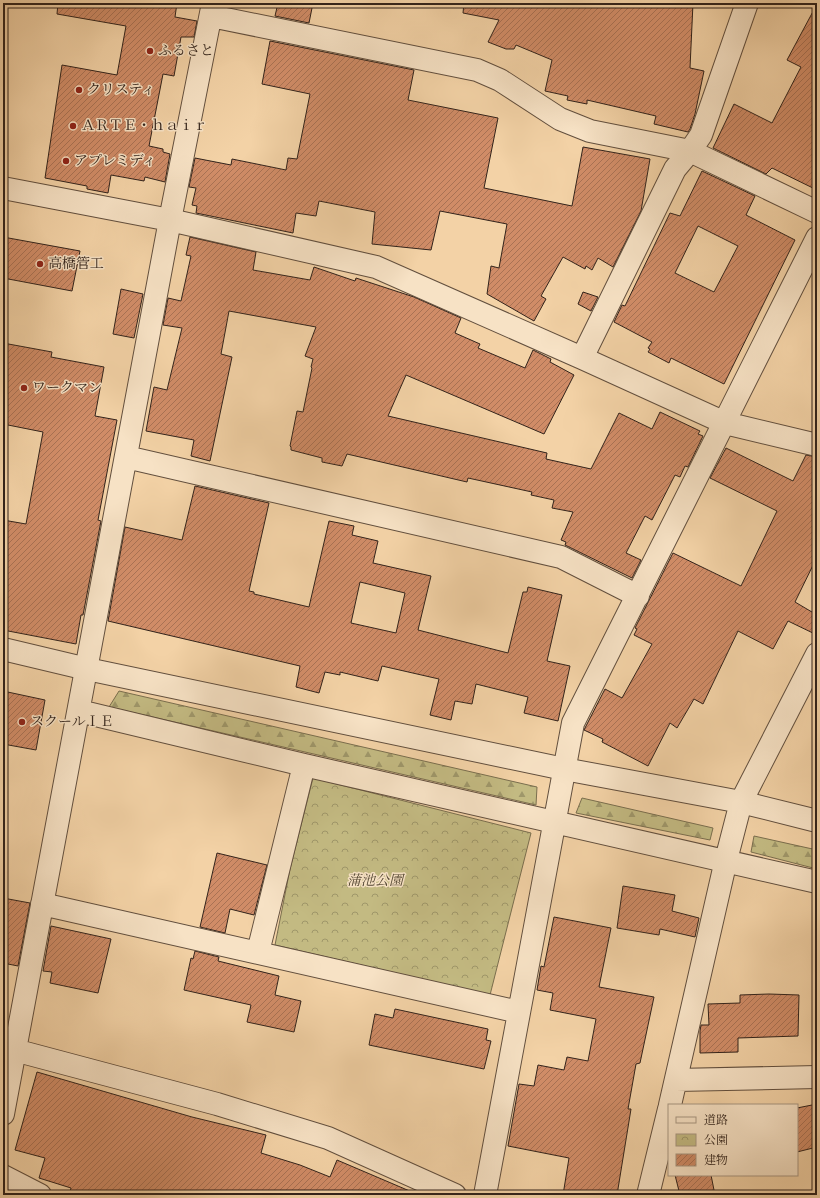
<svg xmlns="http://www.w3.org/2000/svg" width="820" height="1198" viewBox="0 0 820 1198" font-family="Vollkorn,'Noto Serif JP',serif">
<style>
.forest{fill:url(#forest-firs);stroke:#7a6e4e}
.park{fill:url(#park-crowns);stroke:#7a6e4e}
.building{fill:url(#building-hatch);stroke:#32231b;fill-rule:evenodd}
.lines{fill:none;stroke-linecap:round;stroke-linejoin:round}
.minor-casing{stroke:#624f3e;stroke-width:24}
.tertiary-casing{stroke:#624f3e;stroke-width:24}
.minor{stroke:#f7e2c5;stroke-width:22}
.tertiary{stroke:#f7e2c5;stroke-width:22}
.poi-dot{fill:#8f2418;stroke:#f7e2c5;stroke-width:1.5}
.labels{text-anchor:middle;dominant-baseline:central;stroke-width:3;stroke-linejoin:round;paint-order:stroke}
.poi-label{font-size:14px;fill:#32231b;stroke:#f7e2c5;text-anchor:start}
.park-label{font-size:14px;font-style:italic;fill:#564935;stroke:#f7e2c5}
</style>
<defs>
<pattern id="forest-firs" width="22" height="20" patternUnits="userSpaceOnUse"><rect width="22" height="20" fill="#c3ba82"/><path d="M5 1l3.5 6h-7zM16 11l3.5 6h-7z" fill="#9f976a"/></pattern>
<pattern id="park-crowns" width="20" height="18" patternUnits="userSpaceOnUse"><rect width="20" height="18" fill="#c3ba82"/><path d="M2 6a3 3 0 1 1 6 0M12 15a3 3 0 1 1 6 0" fill="none" stroke="#9f976a"/></pattern>
<pattern id="building-hatch" width="6" height="6" patternUnits="userSpaceOnUse"><rect width="6" height="6" fill="#d08c67"/><path d="M-1 1l2-2M0 6l6-6M5 7l2-2" fill="none" stroke="#a97254"/></pattern>
</defs>
<rect width="100%" height="100%" fill="#f3d2a6"/>
<filter id="stains"><feTurbulence type="fractalNoise" baseFrequency=".005" numOctaves="4"/><feColorMatrix values="0 0 0 0 .2 0 0 0 0 .09 0 0 0 0 .02 0 0 0 .5 -.17"/></filter>
<radialGradient id="worn" r=".72"><stop offset=".6" stop-color="#630" stop-opacity="0"/><stop offset="1" stop-color="#630" stop-opacity=".3"/></radialGradient>
<path class="forest" d="M119 691 537 787 536 805 109 707Z
M582 798 713 828 710 840 576 813Z
M754 836 817 850V869L751 852Z"/>
<path class="park" d="M313 778 531 833 490 995 275 945 290 869Z"/>
<path class="building" d="M58 3H177L175 17 197 21 194 37H181L174 76 163 74 149 146 163 149V152L170 154 165 182 145 177 144 181 111 175 108 193 87 189V186L45 178 62 65 117 75 126 26 57 14Z
M278 3H313L309 23 275 16Z
M464 3H693L690 68 704 71 695 114 690 129 688 132 654 124 656 116 587 100V104L567 100 568 96 545 91 552 60 516 45 514 49H506L488 42 499 20 463 13Z
M817 4V190L772 168 766 174 713 148 734 104 772 123 801 67 787 60Z
M270 41 414 70 408 100 498 118 484 188 572 206 583 147 650 159 641 211 613 267 598 258 592 270 586 266 585 269 563 257 541 296 546 299 534 321 487 294 491 266 499 268 507 224 440 211 431 250 372 244 375 212 319 201 316 216 296 213 293 233 196 213 197 206 192 205 196 188 189 187 195 158 231 165 232 159 286 170 288 158 297 159 310 94 262 84Z
M702 171 755 196 746 215 795 240 724 384 671 358 669 363 648 352 650 349 648 348 652 342 614 322 622 305 625 306 670 213 680 216ZM698 226 738 246 714 292 675 273Z
M3 237 80 251 72 291 3 278Z
M190 237 256 252 253 270 310 280 314 267 355 281 356 278 414 297 461 318 455 333 480 344 478 348 525 368 533 350 551 359 550 362 574 375 544 434 406 375 388 416 547 453 546 459 591 469 619 413 652 429 660 412 700 431 698 434 703 436 688 467 685 466 680 477 675 475 652 520 645 516 626 553 641 560 632 578 565 545 566 542 561 540 573 512 552 508 554 500 531 495 532 492 468 478 467 482 347 454 342 466 322 462V458L291 450V447L290 446 297 411 303 412 312 368 311 367 313 359 305 356 316 327 229 311 221 354 232 357 210 461 191 456 194 440 146 431 154 387 167 390 182 328 163 325 168 298 181 301 191 256 186 255Z
M121 289 143 294 134 338 113 334Z
M583 292 598 297 591 311 578 304Z
M3 343 52 352 51 357 104 367 95 416 117 420 98 520 101 521 83 615H81L76 644 3 630V520L26 524 43 432 3 424Z
M726 448 793 481 806 455 817 457V557L795 602 817 615V635L788 621 773 649 738 631 703 704 694 699 677 728 670 723 648 766 602 742 603 739 584 730 585 728 605 689 622 698 652 644 634 635 637 629 635 628 673 553 741 586 777 511 710 478Z
M195 486 269 503 249 591 254 592V594L309 607 329 521 354 526 352 535 378 541 373 563 431 576 418 630 508 653 523 592H527L528 587 562 595 547 661 570 666 558 721 524 713 528 697 476 684 472 704 455 701 451 720 430 715 439 679 382 666 378 681 340 672V675L325 672 319 693 296 687 300 666 108 621 125 527 182 540ZM360 582 405 593 396 633 351 623Z
M3 691 45 700 36 750 3 744Z
M217 853 267 865 254 915 230 909 225 933 200 927Z
M623 886 675 895 672 911 699 918 695 937 660 929 659 935 617 928Z
M3 898 30 903 18 966 3 963Z
M554 917 611 928 599 987 654 997 640 1063 636 1064 628 1109H631L617 1195H563L569 1158 508 1146 519 1084 534 1086 538 1065 564 1070 567 1057 588 1061 596 1019 550 1010 553 993 537 990 541 966 544 967Z
M51 926 111 939 98 993 50 983 52 972 43 971Z
M195 951 219 957 218 961 279 976 275 995 301 1001 294 1032 247 1022 251 1005 184 990 191 958 193 959Z
M769 994 799 995 798 1036 738 1038V1052L700 1053V1031L701 1025H709L708 1004 740 1003V995Z
M395 1009 488 1029 486 1040 491 1041 484 1069 369 1045 375 1014 393 1018Z
M37 1072 192 1117 266 1135 261 1153 300 1165 330 1177 337 1160 419 1195H69L71 1188 39 1178 45 1158 15 1150Z
M817 1104V1147L797 1152V1108Z
M675 1175H711L715 1195H680Z"/>
<g class="lines">
<g class="minor-casing">
<path id="minor" d="M747 3 701 135 690 151 817 212
M211 16 477 70 500 80 560 119 590 131 690 151 675 169 582 358
M3 188 170 220 376 267 582 358 725 423 817 445
M126 457 561 557 638 596
M79 711 304 765 817 882
M42 904 519 1012
M258 952 304 765
M3 1047 217 1104 328 1138 455 1195
M676 1080 817 1077
M670 1105 726 860 741 802 817 654
M3 1114 170 220 213 3
M3 1176 40 1195
M485 1195 573 723 817 238
M648 1195 669 1109"/>
</g>
<g class="tertiary-casing">
<path id="tertiary" d="M3 649 87 669 564 769 741 802 817 821"/>
</g>
<use href="#minor" class="minor"/>
<use href="#tertiary" class="tertiary"/>
</g>
<g class="poi-dot">
<circle cx="150" cy="51" r="4"/>
<circle cx="79" cy="90" r="4"/>
<circle cx="73" cy="126" r="4"/>
<circle cx="66" cy="161" r="4"/>
<circle cx="40" cy="264" r="4"/>
<circle cx="24" cy="388" r="4"/>
<circle cx="22" cy="722" r="4"/>
</g>
<g class="labels">
<g class="poi-label">
<text x="158" y="51">ふるさと</text>
<text x="87" y="90">クリスティ</text>
<text x="81" y="126">ＡＲＴＥ・ｈａｉｒ</text>
<text x="74" y="161">アプレミディ</text>
<text x="48" y="264">高橋管工</text>
<text x="32" y="388">ワークマン</text>
<text x="30" y="722">スクールＩＥ</text>
</g>
<g class="park-label">
<text x="375" y="881">蒲池公園</text>
</g>
</g>
<rect width="820" height="1198" fill="none" stroke="#f3d2a6" stroke-width="16"/>
<rect x="4" y="4" width="812" height="1190" fill="none" stroke="#32231b" stroke-width="2"/>
<rect x="8" y="8" width="804" height="1182" fill="none" stroke="#32231b"/>
<rect x="668" y="1104" width="130" height="72" fill="#f7e2c5" stroke="#a89681"/>
<rect x="676" y="1117" width="20" height="6" fill="#f7e2c5" stroke="#a89681"/>
<text x="704" y="1124" font-size="12" fill="#32231b">道路</text>
<rect x="676" y="1134" width="20" height="12" fill="url(#park-crowns)" stroke="#a89681"/>
<text x="704" y="1144" font-size="12" fill="#32231b">公園</text>
<rect x="676" y="1154" width="20" height="12" fill="url(#building-hatch)" stroke="#a89681"/>
<text x="704" y="1164" font-size="12" fill="#32231b">建物</text>
<rect width="100%" height="100%" filter="url(#stains)"/>
<rect width="100%" height="100%" fill="url(#worn)"/>
</svg>
